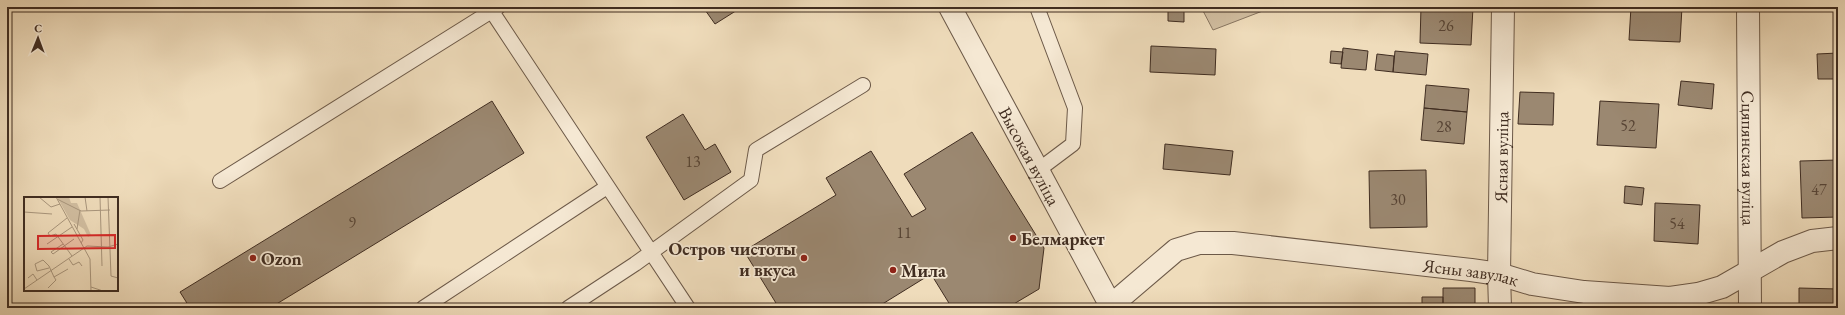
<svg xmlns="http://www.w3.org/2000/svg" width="1845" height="315" viewBox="0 0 1845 315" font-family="'EB Garamond',serif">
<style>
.green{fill:#d1bea1;stroke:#887661}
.building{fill:#9b8871;stroke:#402d21}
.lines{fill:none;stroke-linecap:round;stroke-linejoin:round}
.lane-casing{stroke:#6c5948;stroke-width:16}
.street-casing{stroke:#6c5948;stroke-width:24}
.lane{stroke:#f5e8d3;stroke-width:14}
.street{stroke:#f5e8d3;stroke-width:22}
.poi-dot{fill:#8f2418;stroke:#f5e8d3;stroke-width:1.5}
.labels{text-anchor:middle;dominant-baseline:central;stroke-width:3.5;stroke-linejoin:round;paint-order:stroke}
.number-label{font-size:16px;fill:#574435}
.street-label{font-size:18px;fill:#402d21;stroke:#f5e8d3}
.poi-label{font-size:18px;font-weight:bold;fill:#402d21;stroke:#f5e8d3;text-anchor:start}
.inset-road{fill:none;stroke:#a9967d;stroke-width:1}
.view{fill:#d62828;fill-opacity:0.15;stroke:#d62828;stroke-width:2}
.inset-edge{fill:none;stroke:#402d21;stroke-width:2}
</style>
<rect width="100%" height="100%" fill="#efdcbb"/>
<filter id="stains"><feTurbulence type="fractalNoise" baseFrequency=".005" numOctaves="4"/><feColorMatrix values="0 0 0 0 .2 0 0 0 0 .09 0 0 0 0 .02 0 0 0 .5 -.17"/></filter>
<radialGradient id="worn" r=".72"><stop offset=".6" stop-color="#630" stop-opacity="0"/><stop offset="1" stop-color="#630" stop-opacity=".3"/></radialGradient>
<path class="green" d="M1201 7H1273L1213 30Z"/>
<path class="building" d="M703 7H742L715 24Z
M1168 7H1184V22L1168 21Z
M1421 7H1473L1471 45 1420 43Z
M1631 7H1682L1680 42 1629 40Z
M1151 46 1216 49 1215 75 1150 72Z
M1343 48 1368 51 1366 70 1341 68Z
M1331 51 1343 52 1341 64 1330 63Z
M1395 51 1428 54 1426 75 1393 72Z
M1838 53V79H1818L1817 54Z
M1377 54 1394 56 1393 72 1375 70Z
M1681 81 1714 84 1712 109 1678 105Z
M1426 85 1469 89 1467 112 1424 108Z
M1520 92 1554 93 1553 125 1518 124Z
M492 101 524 153 270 308H190L180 292Z
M1600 101 1659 104 1656 148 1597 145Z
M1424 108 1467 112 1464 144 1421 140Z
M683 114 705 150 715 144 731 172 684 200 646 137Z
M972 132 1044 248 1039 289 1007 308H952L931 274 876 308H779L744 251 836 195 826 178 871 151 912 217 926 209 904 174Z
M1165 144 1233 151 1230 175 1163 169Z
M1838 160V217L1802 218 1800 161Z
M1426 170 1427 227 1370 228 1369 171Z
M1625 186 1644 188 1642 205 1624 203Z
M1655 203 1700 205 1698 244 1654 241Z
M1443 288H1475V308H1443Z
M1799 288 1838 289V308H1799Z
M1422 297H1443V308H1422Z"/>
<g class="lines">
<g class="lane-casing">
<path id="lane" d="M489 7 688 308
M1037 171 1073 144 1075 108 1037 7
M220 181 498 7
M423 308 607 187
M568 308 635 264 751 180 756 150 863 85"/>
</g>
<g class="street-casing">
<g id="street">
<path id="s1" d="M950 7 1112 308"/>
<path id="s2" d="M1748 7 1750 308"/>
<path id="s3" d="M1108 308 1176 250 1199 243H1233L1471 270 1499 274 1532 284 1584 292 1670 298 1698 294 1722 287 1783 252 1812 241 1838 238"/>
<path id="s4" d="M1500 308 1499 274 1503 7"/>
</g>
</g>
<use href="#lane" class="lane"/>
<use href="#street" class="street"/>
</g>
<g class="poi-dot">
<circle cx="1013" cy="238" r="4"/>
<circle cx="253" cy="258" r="4"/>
<circle cx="804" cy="258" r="4"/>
<circle cx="893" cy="270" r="4"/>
</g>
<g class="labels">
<g class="number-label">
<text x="1446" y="25">26</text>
<text x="1628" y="125">52</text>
<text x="1444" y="126">28</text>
<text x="693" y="161">13</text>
<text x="1819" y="189">47</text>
<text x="1398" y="199">30</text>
<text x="352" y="222">9</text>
<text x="1677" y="223">54</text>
<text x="904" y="232">11</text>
</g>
<g class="street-label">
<text stroke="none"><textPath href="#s1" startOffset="169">Высокая вуліца</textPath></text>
<text stroke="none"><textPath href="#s4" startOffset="151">Ясная вуліца</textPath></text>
<text stroke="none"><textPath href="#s2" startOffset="151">Сцяпянская вуліца</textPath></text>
<text stroke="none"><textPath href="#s3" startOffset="387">Ясны завулак</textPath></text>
</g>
<g class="poi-label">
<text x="1021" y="238">Белмаркет</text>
<text x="796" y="248" text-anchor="end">Остров чистоты<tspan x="796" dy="21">и вкуса</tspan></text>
<text x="261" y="258">Ozon</text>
<text x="901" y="270">Мила</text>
</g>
</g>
<g transform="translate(24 197)">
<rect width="94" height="94" fill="#efdcbb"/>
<path d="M33 0H45L47 6H53L67 38 64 40 60 32 46 23Z" fill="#d1bea1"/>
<path class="inset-road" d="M15 0 27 10 36 7M32 0 66 62 67 94M61 0 63 14M76 0 78 69M84 0 87 79 94 81M33 2 57 14 86 13M0 15 28 17M43 21 24 36 26 39 32 37 48 59M50 27 59 43 57 46M53 32 56 13M23 47 48 30M39 47 27 55 29 57 50 42M45 62 49 68 55 65 58 69M25 71 13 74 11 67 19 63 25 69 30 80 44 72M4 81 9 77 13 83M67 90 79 94M24 91 32 83 30 80M0 92 63 49 84 50 94 47"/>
<path class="view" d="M91 38V51L14 52V39Z"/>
<rect width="94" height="94" class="inset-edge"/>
</g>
<rect width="1845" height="315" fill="none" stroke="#efdcbb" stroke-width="24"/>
<rect x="8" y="8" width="1829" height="299" fill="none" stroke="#402d21" stroke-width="2"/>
<rect x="12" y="12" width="1821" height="291" fill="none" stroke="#402d21"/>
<g transform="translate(38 38) rotate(1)" stroke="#f5e8d3" stroke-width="3" paint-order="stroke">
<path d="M0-3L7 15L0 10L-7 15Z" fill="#402d21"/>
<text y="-6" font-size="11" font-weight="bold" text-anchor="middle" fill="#402d21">С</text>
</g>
<rect width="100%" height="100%" filter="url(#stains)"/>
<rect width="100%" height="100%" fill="url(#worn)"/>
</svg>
